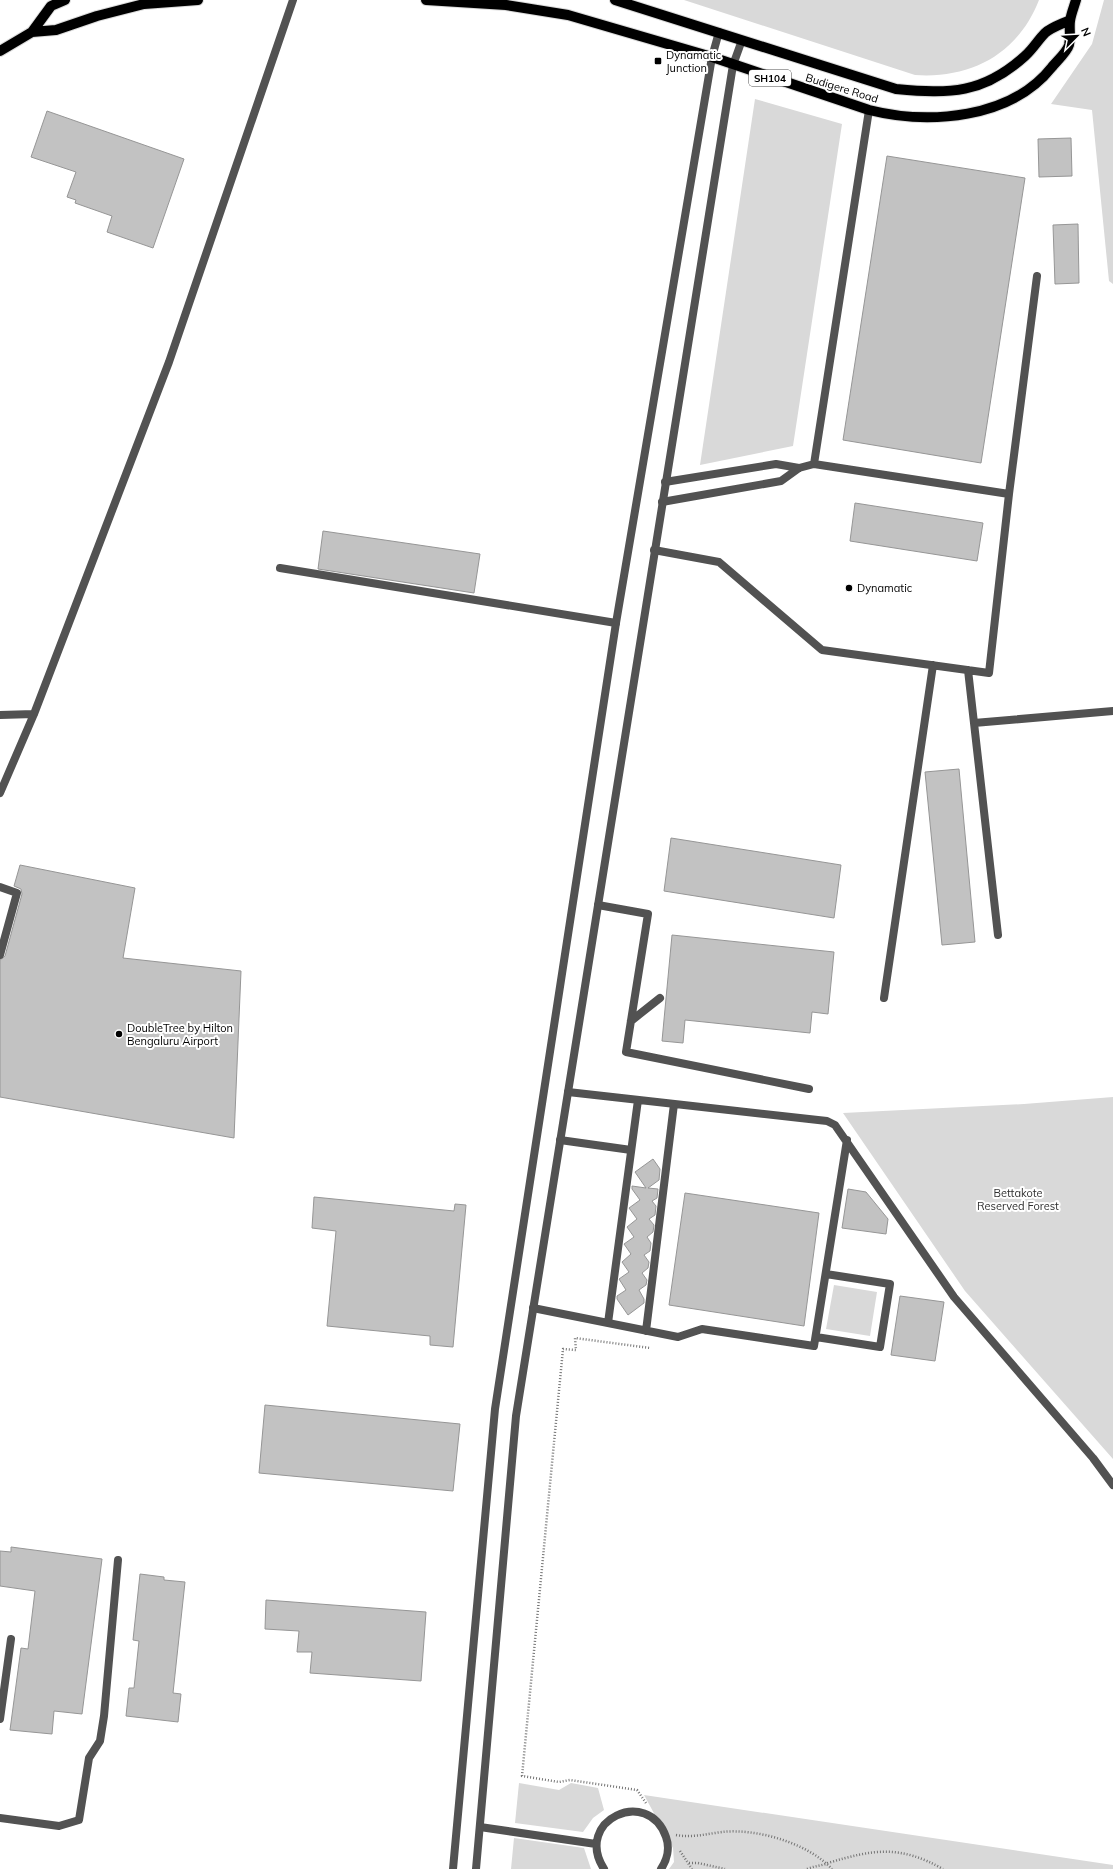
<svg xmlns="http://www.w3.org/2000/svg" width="1113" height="1869" viewBox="0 0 1113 1869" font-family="Mulish,sans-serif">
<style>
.green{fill:#d9d9d9}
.building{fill:#c2c2c2;stroke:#969696}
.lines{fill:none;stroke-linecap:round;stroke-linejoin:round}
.primary-casing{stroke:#dbdbdb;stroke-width:12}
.path{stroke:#747474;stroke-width:2.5;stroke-dasharray:1 2;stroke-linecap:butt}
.service{stroke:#525252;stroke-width:8}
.minor{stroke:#525252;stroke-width:8}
.tertiary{stroke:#525252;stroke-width:8}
.primary{stroke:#000;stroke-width:10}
.poi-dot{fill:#000;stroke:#fff;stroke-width:1.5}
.labels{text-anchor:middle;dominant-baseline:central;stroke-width:4;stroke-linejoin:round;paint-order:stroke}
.shield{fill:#fff;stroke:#4c4c4c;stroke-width:1}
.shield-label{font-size:10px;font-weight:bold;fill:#000}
.poi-label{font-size:11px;fill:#000;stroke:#fff;text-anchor:start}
.street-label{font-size:11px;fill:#000;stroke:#fff}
.park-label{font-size:11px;fill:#303030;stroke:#fff}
</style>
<rect width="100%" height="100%" fill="#fff"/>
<path class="green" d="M684 0H1039C1018 54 971 79 915 75Z
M1104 0H1113V284L1109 281 1092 110 1051 104 1092 44Z
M755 99 842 124 793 446 700 465Z
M1113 1097V1459L965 1291 843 1113 1024 1104Z
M834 1285 877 1292 870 1336 826 1329Z
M519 1783 559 1790 571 1783 598 1788 604 1810 593 1818 583 1832 515 1823Z
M644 1795 1113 1865V1869H669L674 1862 673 1848Z
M514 1838 584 1848 591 1869H511Z"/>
<path class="building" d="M47 111 184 159 153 248 107 232 112 216 75 203 76 200 67 197 76 172 31 157Z
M1071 138 1072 176 1039 177 1038 139Z
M887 156 1025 178 981 463 843 440Z
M1078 224 1079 283 1055 284 1053 225Z
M855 503 983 523 977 561 850 541Z
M323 531 480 554 474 593 318 569Z
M959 769 975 942 942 945 925 772Z
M671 838 841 865 834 918 664 891Z
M20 865 135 888 123 958 241 971 234 1138 0 1097V960L5 956 22 894 21 889 14 886Z
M672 935 834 952 828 1014 812 1012 810 1033 685 1020 683 1043 662 1041Z
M653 1159 660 1169 659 1180 648 1188 658 1189 657 1198 652 1201 656 1206 655 1215 649 1219 654 1225 653 1232 647 1237 651 1243 650 1251 644 1255 649 1262 648 1268 642 1273 647 1280 646 1285 639 1290 644 1299V1303L628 1315 617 1299V1296L626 1290 619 1279 629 1272 622 1262 631 1254 624 1244 634 1237 627 1227 637 1219 629 1208 640 1200 632 1189V1186L646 1188 635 1172Z
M848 1189 866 1192 888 1219 886 1234 842 1228Z
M685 1193 819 1213 804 1326 669 1305Z
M314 1197 454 1211 455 1204 466 1205 453 1347 430 1345V1336L327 1326 336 1231 312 1228Z
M900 1296 944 1302 935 1361 891 1355Z
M265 1405 460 1424 453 1491 259 1473Z
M11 1547 102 1559 82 1714 54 1711 52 1734 10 1730 21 1648 28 1649 35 1591 0 1586V1551L11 1552Z
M140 1574 164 1577V1580L185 1582 173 1693 181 1694 178 1722 126 1716 129 1688H134L139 1641 133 1640Z
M266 1600 426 1612 421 1681 310 1673 312 1652H297L299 1631 265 1629Z"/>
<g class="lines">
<g class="primary-casing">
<path id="primary" d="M426 0 506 5 568 15 712 57 869 110C929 125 1011 119 1052 67 1057 61 1067 52 1069 45 1071 37 1069 28 1070 21 1071 14 1074 7 1076 0
M615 0 896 89C950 94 983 94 1025 56 1033 49 1038 40 1045 33 1052 27 1062 24 1070 20
M32 32 51 6 65 0
M0 51 32 32 56 30 97 16 144 4 198 0"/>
</g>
<path class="path" d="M646 1803 637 1790 570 1780 559 1782 522 1776 563 1349 576 1350 575 1338 650 1348
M676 1835C692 1838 706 1834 722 1832 756 1828 808 1843 832 1869
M680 1851 692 1869
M689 1863H698L725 1869
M807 1869C814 1866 821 1866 828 1863 874 1849 900 1845 943 1869"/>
<path class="service" d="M814 464 869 110
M665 482 776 464 799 468
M662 502 781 481 799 468 814 464 1009 494 1037 276
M654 550 719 562 822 650 989 673 1009 494
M280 568 616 623
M968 670 998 935
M974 723 1113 711
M0 887 17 893 0 955
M598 905 648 914 626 1052 809 1089
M884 998 933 665
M631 1021 660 998
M568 1092 827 1121 835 1125 954 1297 1093 1458 1113 1485
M560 1140 631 1150
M533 1308 678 1337 702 1329 814 1346 847 1140
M608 1323 638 1100
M646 1331 674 1104
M816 1337 880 1347 890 1284 826 1274
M0 1719 11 1639
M0 1818 59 1826 79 1820 89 1758 100 1741 104 1716 118 1560
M480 1827 596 1844
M604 1869C573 1820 648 1786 666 1837 670 1848 667 1860 661 1869"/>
<path class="minor" d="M0 715 34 714
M0 793 34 714 169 362 293 0"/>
<path class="tertiary" d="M453 1869 495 1409 616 623 712 57 719 32
M476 1869 516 1416 733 65 742 40"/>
<use href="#primary" class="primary"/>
</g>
<g class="poi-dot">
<rect x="654" y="57" width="8" height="8" rx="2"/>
<circle cx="849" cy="588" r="4"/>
<circle cx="119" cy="1034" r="4"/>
</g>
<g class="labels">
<rect class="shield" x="749" y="70" width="42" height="16" rx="3"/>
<g class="shield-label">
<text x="770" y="78">SH104</text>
</g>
<g class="poi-label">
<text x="666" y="55">Dynamatic<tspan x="666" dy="13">Junction</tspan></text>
<text x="857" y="588">Dynamatic</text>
<text x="127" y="1028">DoubleTree by Hilton<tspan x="127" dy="13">Bengaluru Airport</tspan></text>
</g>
<g class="street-label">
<text transform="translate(842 88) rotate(17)">Budigere Road</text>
</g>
<g class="park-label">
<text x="1018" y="1193">Bettakote<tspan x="1018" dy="13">Reserved Forest</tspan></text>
</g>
</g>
<g transform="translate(1077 36) rotate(66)" stroke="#ffffff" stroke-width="3" paint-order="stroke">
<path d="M0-3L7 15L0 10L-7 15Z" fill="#000000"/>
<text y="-6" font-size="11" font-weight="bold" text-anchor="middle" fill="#000000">N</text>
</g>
</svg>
